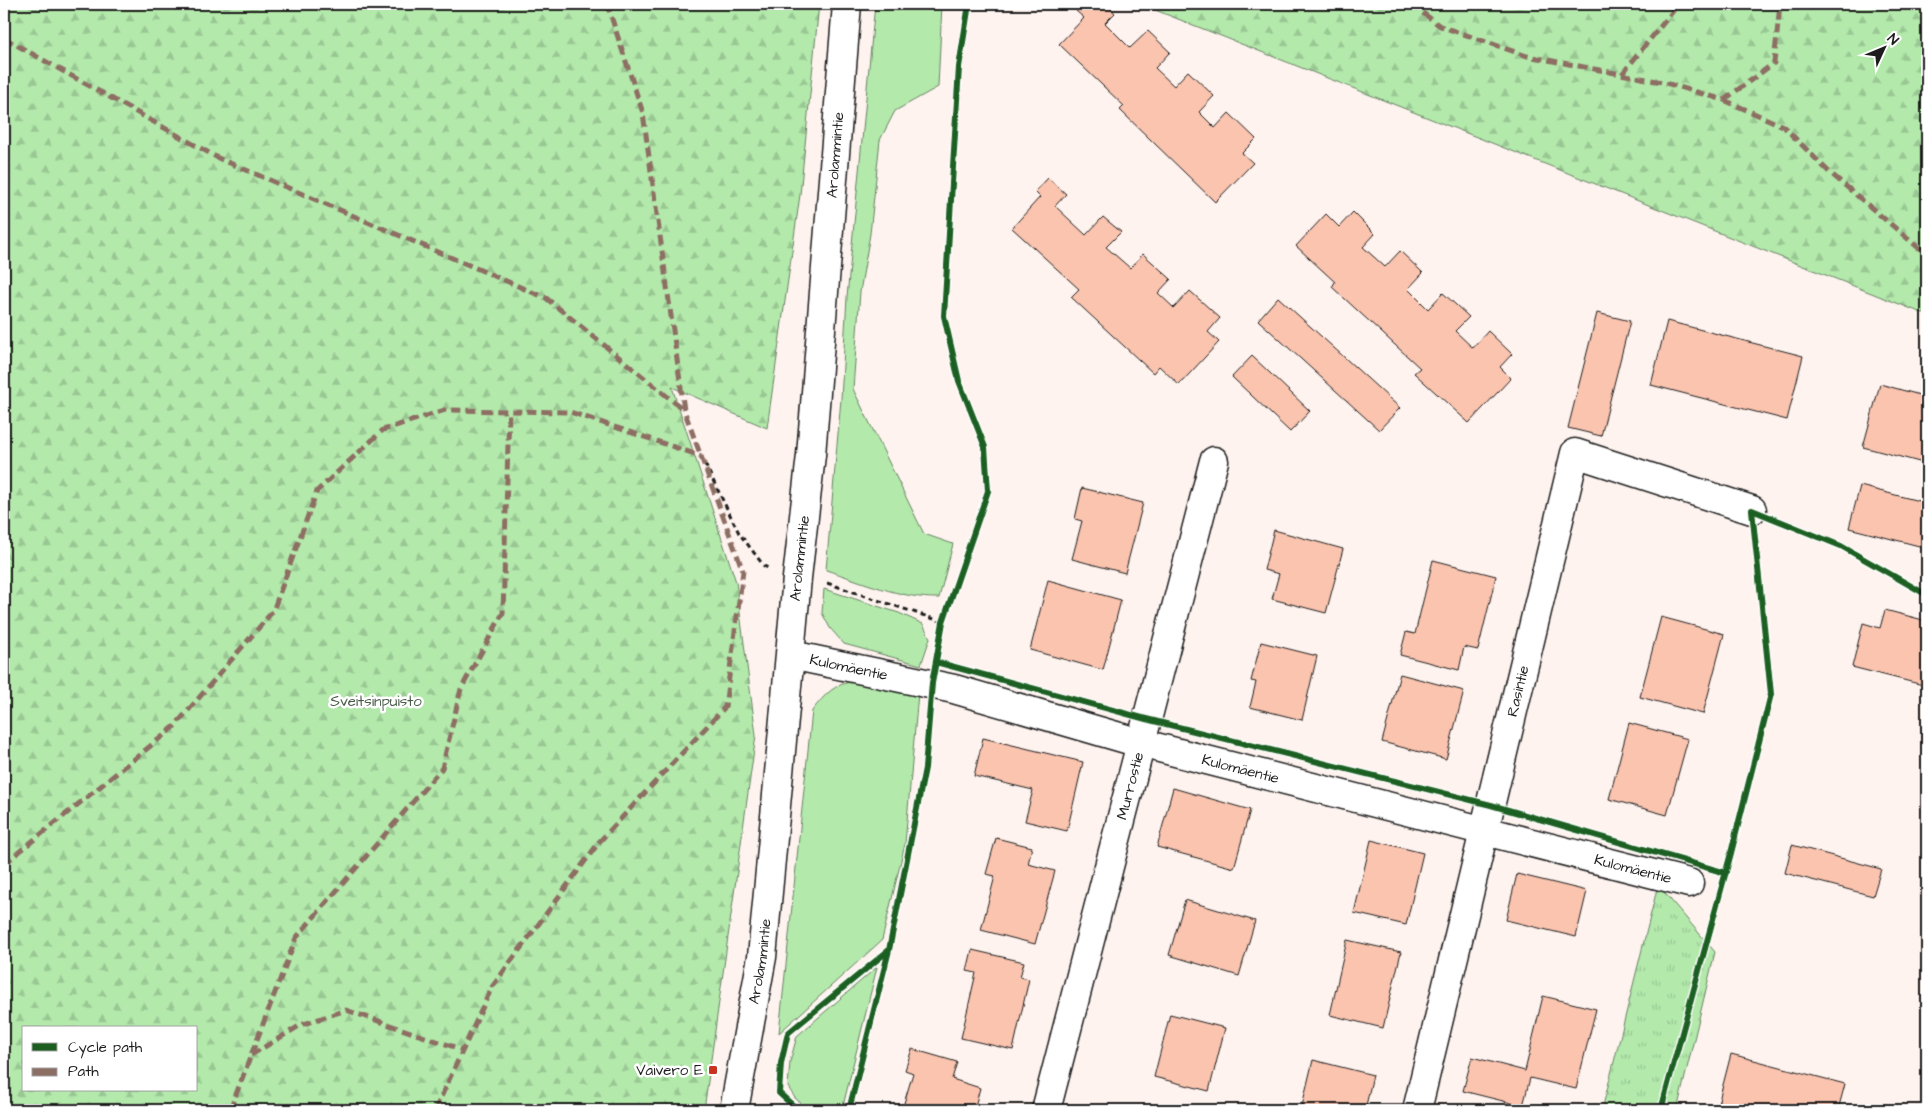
<svg xmlns="http://www.w3.org/2000/svg" width="1931" height="1114" viewBox="0 0 1931 1114" font-family="'Architects Daughter',sans-serif">
<style>
.grass{fill:#b3e9ab;stroke:#688264}
.forest{fill:url(#forest-firs);stroke:#688264;fill-rule:evenodd}
.park{fill:url(#park-tufts);stroke:#688264}
.building{fill:#fbc4af;stroke:#1c1c1c}
.lines{fill:none;stroke-linecap:round;stroke-linejoin:round}
.minor-casing{stroke:#1c1c1c;stroke-width:31}
.path{stroke:#1c1c1c;stroke-width:3;stroke-dasharray:5 4;stroke-linecap:butt}
.minor{stroke:#fff;stroke-width:28}
.quiet{stroke:#8d6e63;stroke-width:5;stroke-dasharray:10 5;stroke-linecap:butt}
.cycleway-casing{stroke:#fff;stroke-width:9}
.cycleway{stroke:#1b5e20;stroke-width:6}
.poi-dot{fill:#c8321e;stroke:#fff;stroke-width:2}
.labels{text-anchor:middle;dominant-baseline:central;stroke-width:5;stroke-linejoin:round;paint-order:stroke}
.street-label{font-size:15px;fill:#1c1c1c;stroke:#fff}
.park-label{font-size:15px;fill:#495a47;stroke:#fff}
.poi-label{font-size:15px;fill:#1c1c1c;stroke:#fff;text-anchor:end}
</style>
<defs>
<pattern id="forest-firs" width="22" height="20" patternUnits="userSpaceOnUse" patternTransform="scale(1.25)"><rect width="22" height="20" fill="#b3e9ab"/><path d="M5 1l3.5 6h-7zM16 11l3.5 6h-7z" fill="#99c793"/></pattern>
<pattern id="park-tufts" width="24" height="20" patternUnits="userSpaceOnUse" patternTransform="scale(1.25)"><rect width="24" height="20" fill="#b3e9ab"/><path d="M3 7l-1-3M5 7V3M7 7l1-3M15 17l-1-3M17 17v-4M19 17l1-3" fill="none" stroke="#99c793"/></pattern>
</defs>
<rect width="100%" height="100%" fill="#fef3ef"/>
<filter id="ink" filterUnits="userSpaceOnUse"><feTurbulence type="fractalNoise" baseFrequency=".02" numOctaves="2"/><feDisplacementMap in="SourceGraphic" scale="10" xChannelSelector="R" yChannelSelector="G"/><feConvolveMatrix kernelMatrix="1 2 1 2 8 2 1 2 1" color-interpolation-filters="sRGB"/></filter>
<g filter="url(#ink)">
<path class="grass" d="M875 4H942L938 87 895 111 880 140 870 234 860 292 853 389 924 534 953 544 939 598C901 599 861 581 826 570L841 399 847 297Z
M824 589 899 613 923 624 930 638 921 665 844 644 830 628 822 613Z
M855 681 918 693 905 844 882 940 779 1033 812 711C825 694 834 684 855 681Z
M877 967 842 1110H809L795 1098 788 1087 790 1062 797 1036Z"/>
<path class="forest" d="M4 4H819L800 195 767 428 672 387 736 582 756 735 704 1110H4ZM24 1028H196V1090H24Z
M1140 4H1927V315Z"/>
<path class="park" d="M1658 885 1715 952 1677 1110H1602Z"/>
<path class="building" d="M1083 4H1106L1115 13 1105 23 1130 48 1148 31 1170 52 1155 68 1174 86 1188 71 1214 96 1199 112 1215 128 1229 113 1256 139 1242 153 1253 163 1215 202 1120 110 1124 106 1059 44 1084 18 1076 11Z
M1048 178 1066 194 1055 206 1086 235 1103 217 1121 232 1106 247 1130 268 1143 254 1171 279 1158 293 1174 308 1190 291 1220 318 1208 332 1219 342 1179 385 1159 366 1153 373 1071 297 1079 289 1012 228 1040 197 1035 192Z
M1353 212 1375 234 1363 247 1385 267 1400 251 1423 273 1408 289 1428 309 1443 293 1469 317 1455 331 1473 348 1488 331 1512 354 1500 367 1511 378 1469 423 1414 373 1420 368 1332 287 1335 282 1296 246 1326 214 1339 227Z
M1278 297 1400 408 1379 430 1258 320Z
M1597 313 1630 321 1601 436 1568 428Z
M1667 321 1803 356 1787 420 1651 385Z
M1252 356 1310 411 1290 432 1232 377Z
M1880 384 1927 397V464L1863 447Z
M1860 486 1927 503V548L1849 528Z
M1082 488 1143 503 1125 573 1072 559 1082 521 1075 519Z
M1274 530 1343 549 1326 613 1272 599 1279 574 1264 570Z
M1433 560 1496 576 1478 650 1464 647 1459 670 1400 655 1406 632 1415 634Z
M1048 580 1121 600 1103 670 1030 650Z
M1885 610 1927 621V686L1852 667 1863 623 1880 628Z
M1661 617 1724 634 1703 714 1640 697Z
M1261 642 1317 656 1302 720 1250 707 1256 682 1251 681Z
M1400 674 1464 691 1446 759 1382 742Z
M1629 723 1688 739 1667 815 1609 799Z
M983 738 1083 762 1067 831 1025 821 1033 790 974 776Z
M1173 788 1250 810 1234 868 1157 847Z
M996 838 1032 847 1028 864 1055 871 1035 944 981 930 995 876 986 874Z
M1371 840 1423 853 1406 925 1354 913Z
M1792 845 1881 869 1873 896 1785 873Z
M1517 874 1587 891 1576 937 1506 920Z
M1185 900 1255 921 1239 976 1169 955Z
M1347 940 1401 952 1383 1028 1330 1015Z
M972 950 1024 962 1020 977 1029 979 1013 1050 961 1038 976 973 967 971Z
M1543 996 1596 1009 1576 1089 1530 1078 1523 1106 1463 1091 1472 1057 1525 1071Z
M1170 1014 1225 1028 1209 1091 1154 1077Z
M912 1049 957 1062 952 1079 980 1088 974 1110H902L913 1073 905 1070Z
M1731 1054 1845 1084 1838 1110H1725L1717 1108Z
M1313 1060 1373 1075 1365 1110H1301Z"/>
<g class="lines">
<g class="minor-casing">
<g id="minor">
<path id="s1" d="M791 655 954 689 1140 743 1689 883"/>
<path id="s2" d="M734 1110 762 957 797 578 811 455 847 4"/>
<path id="s3" d="M1046 1110 1214 461"/>
<path id="s4" d="M1417 1110 1575 453 1752 510"/>
</g>
</g>
<path class="path" d="M701 456 739 533 764 566 768 568
M827 583 943 622"/>
<use href="#minor" class="minor"/>
<path class="quiet" d="M1411 4 1440 26 1527 56 1662 82 1724 100 1783 126 1828 171 1927 255
M4 38 218 158 546 298 684 410
M1622 74 1673 11 1672 4
M1724 100 1774 63 1780 4
M4 864 174 727 273 611 317 491 383 430 445 410 570 412 701 456
M251 1055 301 1025 346 1010 463 1050
M230 1110 296 938 442 768 461 689 503 613 509 411
M435 1110 492 987 600 841 725 707 743 571 684 410 643 113 607 4"/>
<g class="cycleway-casing">
<path id="cycleway" d="M936 662 1146 719 1491 805 1726 873
M798 1110 779 1093 781 1063 788 1033 889 950
M849 1110 889 950 925 768 932 683 943 622 988 491 985 447 959 381 944 316 959 67 969 4
M1661 1110 1731 853 1771 694 1752 510 1841 546 1927 595"/>
</g>
<use href="#cycleway" class="cycleway"/>
</g>
</g>
<rect class="poi-dot" x="708" y="1065" width="10" height="10" rx="2.5"/>
<g class="labels">
<g class="street-label">
<text stroke="none"><textPath href="#s2" startOffset="961">Arolammintie</textPath></text>
<text stroke="none"><textPath href="#s2" startOffset="556">Arolammintie</textPath></text>
<text stroke="none"><textPath href="#s1" startOffset="59">Kulomäentie</textPath></text>
<text stroke="none"><textPath href="#s4" startOffset="431">Rasintie</textPath></text>
<text stroke="none"><textPath href="#s1" startOffset="464">Kulomäentie</textPath></text>
<text stroke="none"><textPath href="#s3" startOffset="335">Murrostie</textPath></text>
<text stroke="none"><textPath href="#s1" startOffset="869">Kulomäentie</textPath></text>
<text stroke="none"><textPath href="#s2" startOffset="151">Arolammintie</textPath></text>
</g>
<g class="park-label">
<text x="376" y="701">Sveitsinpuisto</text>
</g>
<g class="poi-label">
<text x="703" y="1070">Vaivero E</text>
</g>
</g>
<rect width="1931" height="1114" fill="none" stroke="#fff" stroke-width="20"/>
<rect x="10" y="10" width="1911" height="1094" fill="none" stroke="#1c1c1c" stroke-width="2" filter="url(#ink)"/>
<rect x="22" y="1026" width="175" height="65" fill="#ffffff" stroke="#a4a4a4"/>
<rect x="32" y="1043" width="25" height="8" fill="#1b5e20" stroke="#a4a4a4"/>
<text x="68" y="1052" font-size="15" fill="#1c1c1c">Cycle path</text>
<rect x="32" y="1068" width="25" height="8" fill="#8d6e63" stroke="#a4a4a4"/>
<text x="68" y="1076" font-size="15" fill="#1c1c1c">Path</text>
<g transform="translate(1884 48) rotate(46)" stroke="#ffffff" stroke-width="4" paint-order="stroke">
<path d="M0-4L9 19L0 12L-9 19Z" fill="#1c1c1c"/>
<text y="-8" font-size="14" font-weight="bold" text-anchor="middle" fill="#1c1c1c">N</text>
</g>
</svg>
